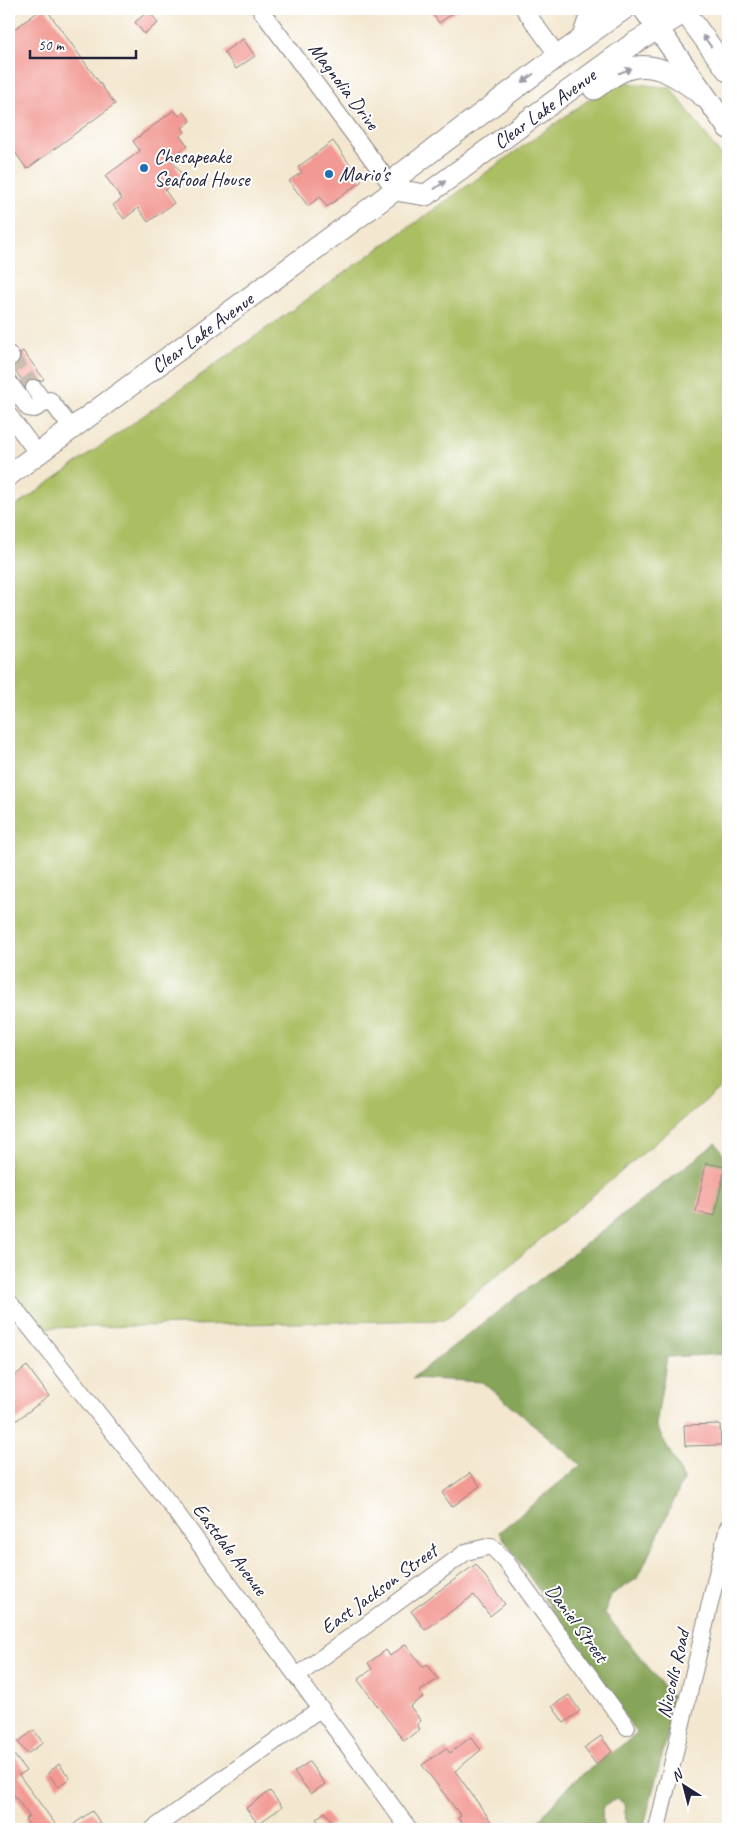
<svg xmlns="http://www.w3.org/2000/svg" width="737" height="1838" viewBox="0 0 737 1838" font-family="Caveat,sans-serif">
<style>
.green{fill:#aabe62;stroke:#66704e}
.forest{fill:#87a558;stroke:#54644a}
.building{fill:#f29993}
.lines{fill:none;stroke-linecap:round;stroke-linejoin:round}
.minor-tunnel{stroke:#c9c0b1;stroke-width:16;stroke-dasharray:16 8;stroke-linecap:butt}
.minor-casing{stroke:#8a8485;stroke-width:18}
.major-casing{stroke:#8a8485;stroke-width:23}
.minor{stroke:#fff;stroke-width:16}
.major{stroke:#fff;stroke-width:21}
.oneway{fill:#9c9ca7}
.poi-dot{fill:#1f6fb2;stroke:#fff;stroke-width:2}
.labels{text-anchor:middle;dominant-baseline:central;stroke-width:4;stroke-linejoin:round;paint-order:stroke}
.street-label{font-size:20px;fill:#22223b;stroke:#fff}
.poi-label{font-size:20px;fill:#22223b;stroke:#fff;text-anchor:start}
</style>
<rect width="100%" height="100%" fill="#fff"/>
<filter id="ink" filterUnits="userSpaceOnUse"><feTurbulence type="fractalNoise" baseFrequency=".02" numOctaves="2"/><feDisplacementMap in="SourceGraphic" scale="10" xChannelSelector="R" yChannelSelector="G"/><feConvolveMatrix kernelMatrix="1 2 1 2 8 2 1 2 1" color-interpolation-filters="sRGB"/></filter>
<filter id="wash" filterUnits="userSpaceOnUse"><feTurbulence type="fractalNoise" baseFrequency=".0096" numOctaves="4" result="noise"/><feDisplacementMap in="SourceGraphic" scale="20" xChannelSelector="R" yChannelSelector="G"/><feGaussianBlur stdDeviation="1.12" result="paint"/><feColorMatrix in="noise" values="0 0 0 0 0 0 0 0 0 0 0 0 0 0 0 0 0 1.4 0 .05"/><feComposite in="paint" operator="in"/></filter>
<g filter="url(#wash)">
<rect width="100%" height="100%" fill="#f3e7cf"/>
<path class="green" d="M615 81 671 88 728 165V1082L444 1320 41 1328 9 1285V511Z"/>
<path class="forest" d="M716 1143 728 1163V1354L667 1357 656 1425 684 1479 638 1578 611 1595 605 1613 676 1702 643 1829H627L624 1804 617 1798 602 1808 603 1829H541L539 1820 572 1782 637 1734 499 1532 581 1465 483 1382 412 1378Z"/>
<g id="blocks">
<path class="building" d="M42 9H46L115 104 27 169 9 144V33Z
M429 9H459L439 23Z
M149 11 158 23 144 34 135 22Z
M243 39 255 56 236 69 224 52Z
M174 110 179 116 184 112 191 121 182 128 185 132 180 136 188 146 170 158 183 176 165 190 174 203 148 222 138 208 124 219 113 205 122 199 105 176 140 151 133 141Z
M333 141 362 181 327 207 320 197 308 206 289 181 302 172 298 167Z
M23 351 44 379 41 381 33 378 25 384 12 367 20 362V353Z
M706 1163 725 1167 715 1216 696 1212Z
M27 1366 49 1396 9 1426V1380Z
M720 1424 721 1445 685 1446 684 1425Z
M470 1473 480 1486 452 1507 442 1493Z
M476 1564 505 1604 490 1616 474 1595 425 1630 411 1611Z
M406 1644 423 1667 427 1664 438 1679 419 1692 423 1697 410 1706 421 1721 417 1724 420 1729 404 1741 358 1680 372 1669 368 1663 386 1650 390 1656Z
M569 1695 580 1711 564 1723 552 1706Z
M34 1730 43 1743 27 1754 18 1742Z
M601 1736 612 1752 596 1764 584 1748Z
M471 1737 481 1750 455 1771 493 1824 485 1829H467L458 1818 461 1816 422 1765 446 1748 450 1753Z
M9 1748 26 1771 19 1775 59 1829H32L25 1819 29 1816 9 1788Z
M309 1762 325 1784 311 1794 294 1772Z
M59 1764 70 1778 58 1787 48 1773Z
M270 1791 282 1807 258 1824 246 1808Z
M92 1811 102 1825 96 1829H67Z
M325 1812 334 1823 324 1829 316 1819Z"/>
</g>
</g>
<g filter="url(#ink)">
<use href="#blocks" fill-opacity="0" stroke="#8a8485" stroke-width="1"/>
<g class="lines">
<path class="minor-tunnel" d="M11 357 34 388"/>
<g class="minor-casing">
<path id="minor" d="M260 9 395 190
M524 9 558 56
M9 354 11 357
M9 382 28 408 35 409 50 400 72 429
M34 388 45 404
M9 415 38 454
M9 1301 170 1504 409 1829
M297 1676 466 1552 491 1546 505 1560 627 1727
M153 1829 321 1708
M657 1829 728 1527"/>
</g>
<g class="major-casing">
<g id="major">
<path d="M644 9 728 128"/>
<path d="M683 9 728 71"/>
<path d="M582 39 593 9"/>
<path d="M594 89C604 82 615 73 627 69 658 59 684 81 707 99"/>
<path id="s1" d="M395 190 426 195 634 43 690 9"/>
<path id="s2" d="M9 475 395 190 400 175 558 56 624 9"/>
</g>
</g>
<use href="#minor" class="minor"/>
<use href="#major" class="major"/>
</g>
<defs><path id="oneway-solid" d="M-6-.8H1V-3.2L6.5 0L1 3.2V.8H-6Z" transform="scale(1.25)"/></defs>
<g class="oneway">
<use href="#oneway-solid" transform="translate(707 41) rotate(-126)"/>
<use href="#oneway-solid" transform="translate(625 71) rotate(-19)"/>
<use href="#oneway-solid" transform="translate(528 78) rotate(143)"/>
<use href="#oneway-solid" transform="translate(440 185) rotate(-36)"/>
</g>
</g>
<g class="poi-dot">
<circle cx="144" cy="168" r="5"/>
<circle cx="329" cy="174" r="5"/>
</g>
<g class="labels">
<g class="street-label">
<text transform="translate(344 86) rotate(53)">Magnolia Drive</text>
<text stroke="none"><textPath href="#s1" startOffset="178">Clear Lake Avenue</textPath></text>
<text stroke="none"><textPath href="#s2" startOffset="240">Clear Lake Avenue</textPath></text>
<text transform="translate(230 1549) rotate(53)">Eastdale Avenue</text>
<text transform="translate(379 1589) rotate(-36)">East Jackson Street</text>
<text transform="translate(577 1623) rotate(54)">Daniel Street</text>
<text transform="translate(673 1674) rotate(-77)">Niccolls Road</text>
</g>
<g class="poi-label">
<text x="154" y="156">Chesapeake<tspan x="154" dy="23">Seafood House</tspan></text>
<text x="339" y="174">Mario's</text>
</g>
</g>
<rect width="737" height="1838" fill="none" stroke="#fff" stroke-width="30"/>
<g transform="translate(684 1786) rotate(324)" stroke="#ffffff" stroke-width="4" paint-order="stroke">
<path d="M0-4L9 19L0 12L-9 19Z" fill="#22223b"/>
<text y="-8" font-size="14" font-weight="bold" text-anchor="middle" fill="#22223b">N</text>
</g>
<path d="M30 50v8h106v-8" fill="none" stroke="#22223b" stroke-width="2.5"/>
<text x="38" y="50" font-size="15" fill="#22223b" stroke="#ffffff" stroke-width="4" paint-order="stroke">50 m</text>
</svg>
